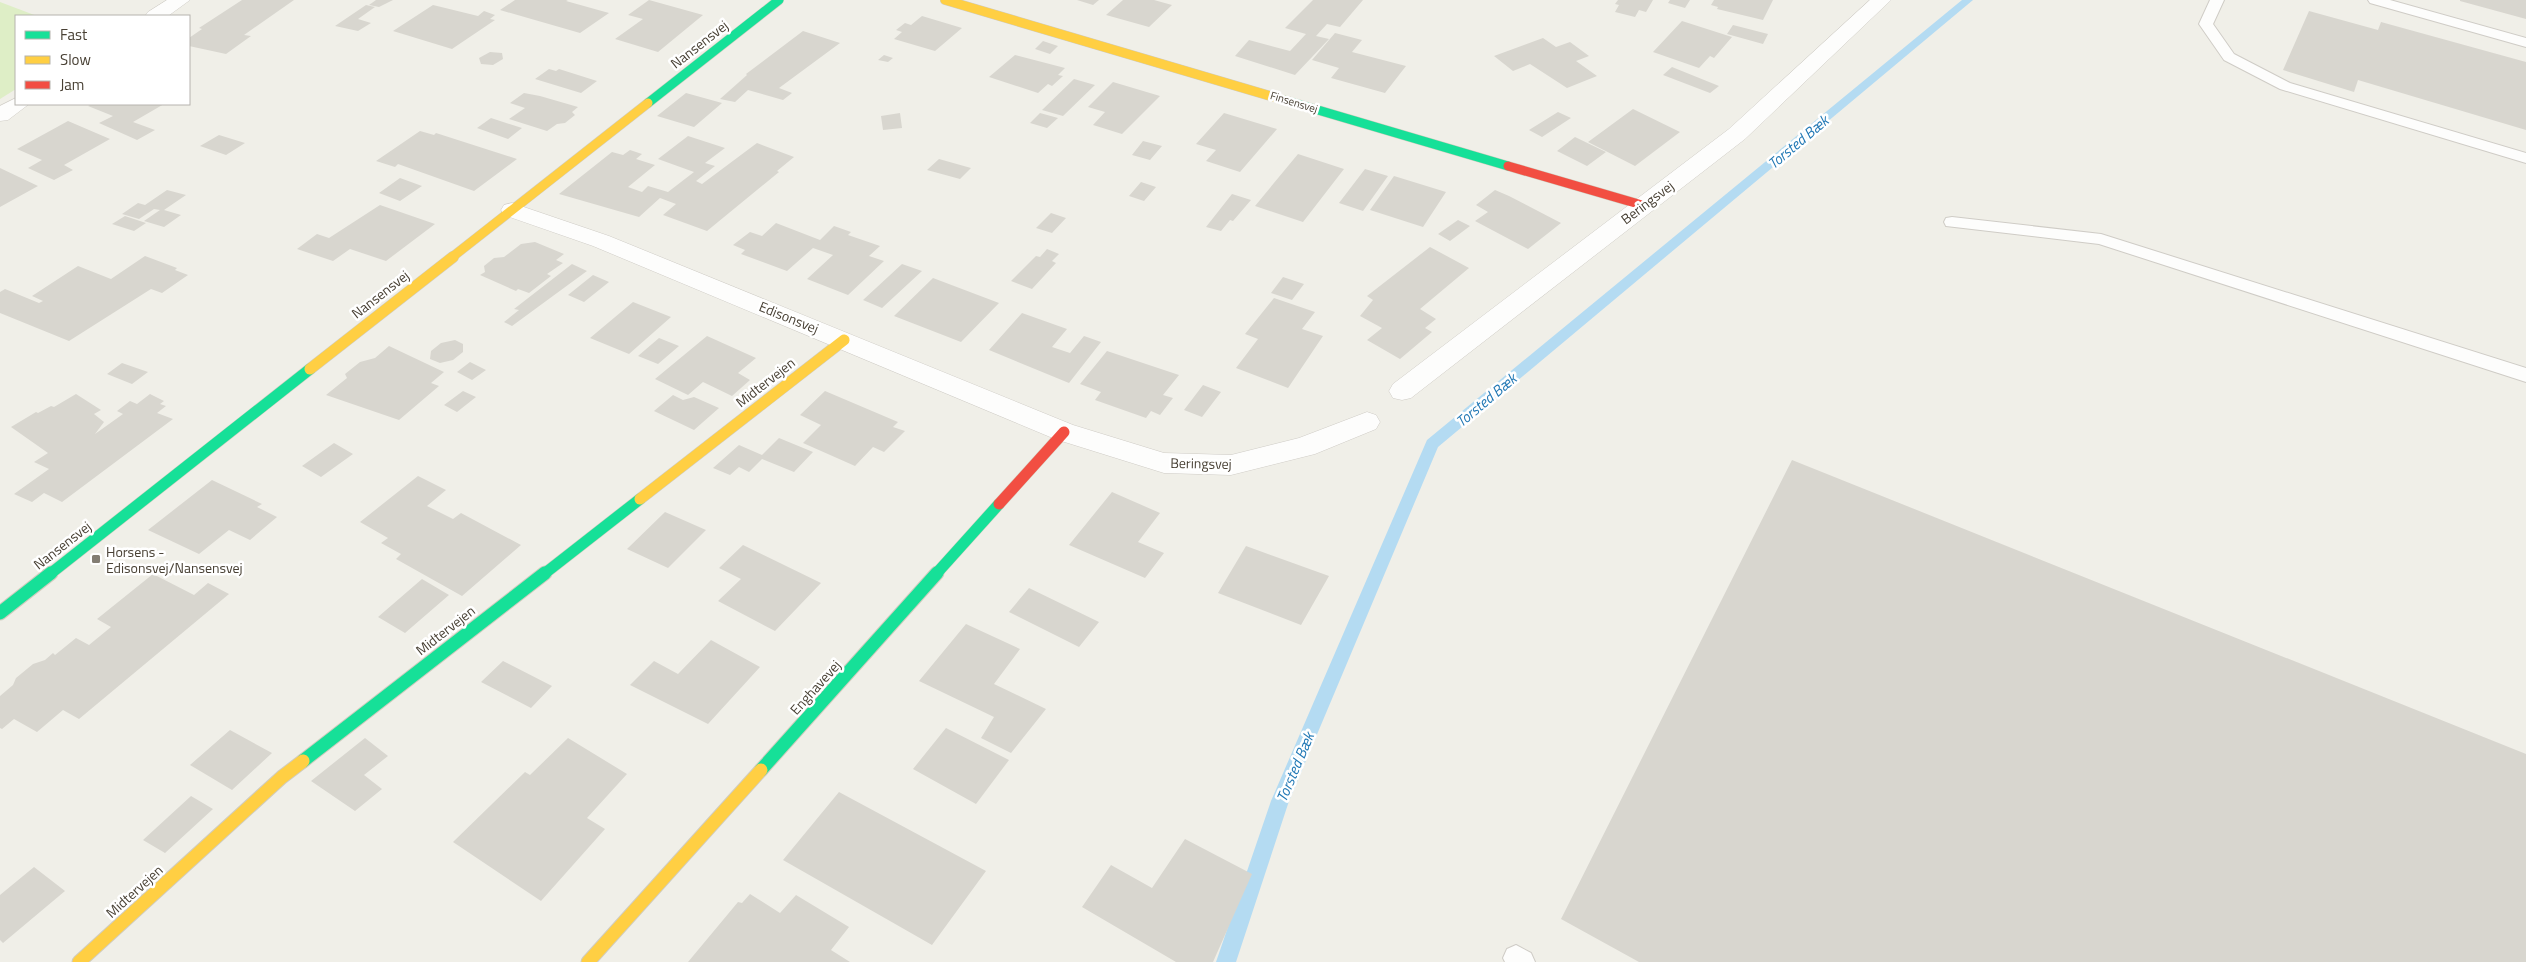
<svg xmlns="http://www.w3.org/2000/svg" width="2526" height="962" viewBox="0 0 2526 962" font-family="'Titillium Web',sans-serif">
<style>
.green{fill:#deeec6}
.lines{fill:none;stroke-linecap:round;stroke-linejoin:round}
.stream{fill:#b4dbf2;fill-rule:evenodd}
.building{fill:#d8d6cf}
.lane-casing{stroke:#cfccc6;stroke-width:2}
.street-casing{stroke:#cfccc6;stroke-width:1}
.fast-far2-casing{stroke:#d0ccbe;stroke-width:10}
.fast-far1-casing{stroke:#d0ccbe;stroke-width:12}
.fast-casing{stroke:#d0ccbe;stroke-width:15}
.slow-far2-casing{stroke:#d0ccbe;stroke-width:10}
.slow-far1-casing{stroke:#d0ccbe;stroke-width:12}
.slow-casing{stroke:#d0ccbe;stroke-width:15}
.jam-far1-casing{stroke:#d0ccbe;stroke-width:10}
.jam-casing{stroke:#d0ccbe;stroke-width:12}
.lane{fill:#fdfdfc;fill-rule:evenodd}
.street{fill:#fdfdfc;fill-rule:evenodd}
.fast-far2{stroke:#16e098;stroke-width:9}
.fast-far1{stroke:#16e098;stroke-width:11}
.fast{stroke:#16e098;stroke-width:13}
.slow-far2{stroke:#ffcf43;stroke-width:9}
.slow-far1{stroke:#ffcf43;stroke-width:11}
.slow{stroke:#ffcf43;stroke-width:13}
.jam-far1{stroke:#f24e42;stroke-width:9}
.jam{stroke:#f24e42;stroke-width:11}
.poi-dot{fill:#837d73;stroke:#fff;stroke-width:2}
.labels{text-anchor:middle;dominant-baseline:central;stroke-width:5;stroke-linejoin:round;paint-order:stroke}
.far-street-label{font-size:11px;fill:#484034;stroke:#fff}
.street-label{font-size:14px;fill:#484034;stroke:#fff}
.poi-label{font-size:14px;fill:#484034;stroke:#fff;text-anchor:start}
.water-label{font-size:15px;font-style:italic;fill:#2178b5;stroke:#fff}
</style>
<rect width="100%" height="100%" fill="#f0efe8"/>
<path class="green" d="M0 2 37 16H16V89L0 99Z"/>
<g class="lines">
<path class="stream" d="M1962 0H1973L1438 447 1289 801 1236 962H1216L1271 801 1427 440Z"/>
</g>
<path class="building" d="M242 0H294L244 35 251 36 226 54 189 46V38L202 29 199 28Z
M376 0H393L379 7 369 5Z
M515 0H568L566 1 609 13 580 33 500 10Z
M649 0 703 15 658 52 615 39 643 19 628 15Z
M1077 0H1099L1093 5Z
M1123 0H1154L1172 5 1149 27 1106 15Z
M1313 0H1363L1340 27 1327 24 1316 36 1329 39 1295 75 1235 56 1249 40 1290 51 1306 34 1285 28Z
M1618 0H1653L1646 12 1639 10 1635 17 1615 12 1619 5 1615 4Z
M1670 0H1690L1685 8 1668 3Z
M1714 0H1773L1763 20 1717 9 1718 7 1711 5Z
M2460 0H2526V19L2460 1Z
M366 5 375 7 358 19 371 23 358 31 335 26Z
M433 5 478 16 484 11 495 15 490 19 495 20 452 49 393 31Z
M2309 11 2378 30 2381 22 2526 62V130L2358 80 2354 92 2283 70Z
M922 16 962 28 935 51 894 39 902 32 896 30 905 23 911 25Z
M1682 21 1732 37 1714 58 1710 56 1699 68 1653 52Z
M1733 25 1768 34 1763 44 1727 34Z
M803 31 840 43 779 88 792 93 783 100 748 90 735 102 720 99 747 75 746 74Z
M1335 33 1362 40 1352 52 1406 66 1385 93 1331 78 1339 68 1312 60Z
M1543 38 1556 47 1570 42 1589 56 1576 61 1597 76 1567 88 1530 64 1513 71 1494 56Z
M1043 41 1058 46 1050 54 1035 49Z
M490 52 502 53 503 59 493 65 481 64 479 58Z
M884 55 893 58 888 62 878 60Z
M1015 55 1065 68 1058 75 1063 76 1052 86 1048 84 1038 93 989 77Z
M1672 67 1719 86 1710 93 1663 75Z
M549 69 556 71 559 69 597 81 581 93 535 79Z
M1074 79 1095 85 1063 116 1042 110Z
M1113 82 1160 96 1122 134 1093 125 1105 112 1088 107Z
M524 93 540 96 578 107 572 112 575 115 565 123 557 124 547 131 509 119 525 108 510 103Z
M686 93 722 103 694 127 657 116Z
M92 104H164L133 122 155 130 137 140 99 123 113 116 88 106Z
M1633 109 1680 132 1635 166 1588 142Z
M1558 112 1571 118 1542 137 1529 130Z
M900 113 902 128 883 130 881 116Z
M1040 113 1058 118 1047 128 1030 123Z
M1224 113 1277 129 1240 172 1206 161 1216 150 1196 144Z
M491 118 522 128 508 139 477 128Z
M68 121 110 139 64 165 73 170 54 180 28 168 42 160 17 149Z
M420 131 434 135 436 133 517 159 474 191 398 164 395 167 376 161Z
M219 135 245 143 226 155 200 146Z
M688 136 725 148 705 163 715 166 696 181 702 184 757 143 794 157 777 171 779 172 707 231 663 215 676 204 660 198 639 217 559 194 612 152 623 155 630 150 642 154 636 159 655 165 628 187 642 192 648 186 668 192 694 172 658 159Z
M1575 137 1606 152 1587 166 1557 151Z
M1143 141 1162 146 1150 160 1132 155Z
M1298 154 1344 169 1303 222 1255 206Z
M939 159 971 168 960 179 927 170Z
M0 168 38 186 0 207Z
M1365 169 1388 176 1363 211 1339 203Z
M1394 176 1446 192 1423 227 1370 210Z
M400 178 422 186 400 201 379 193Z
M1141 182 1156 187 1144 201 1129 196Z
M167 190 186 195 164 210 181 215 164 227 144 221 160 210 154 209 139 219 122 214 138 203 145 205Z
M1495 190 1509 196 1561 223 1528 249 1475 221 1488 212 1476 205Z
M1232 194 1251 200 1233 221 1230 220 1221 231 1206 227Z
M380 205 435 224 386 261 350 249 333 261 297 249 317 234 329 238Z
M1051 213 1066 218 1052 233 1036 228Z
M125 216 146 223 134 231 112 224Z
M1458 220 1470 226 1450 241 1438 234Z
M776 223 820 240 834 226 851 232 848 235 880 246 869 256 884 261 848 295 807 279 833 255 813 248 787 271 741 254 745 250 733 245 750 232 762 236Z
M535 242 564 254 556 260 563 263 547 274 551 276 529 293 518 289 516 291 480 275 485 272 484 266 494 258 504 257 521 244Z
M1430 247 1469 268 1420 309 1436 319 1425 328 1432 332 1400 359 1367 340 1382 328 1360 316 1373 300 1367 296Z
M1047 249 1059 254 1052 261 1056 263 1032 289 1011 281 1036 256 1040 257Z
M145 256 177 268 175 270 188 275 162 293 151 289 69 341 0 313V292L5 289 39 303 43 301 32 296 78 266 111 279Z
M572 264 587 271 512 326 504 322 519 310 514 309Z
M902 264 922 271 882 308 863 300Z
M593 275 609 282 584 302 568 295Z
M1283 277 1304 284 1292 300 1271 293Z
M933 278 999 303 961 342 894 316Z
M1274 298 1315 312 1302 329 1323 336 1288 388 1236 368 1258 339 1245 334Z
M633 302 671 317 629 354 590 338Z
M1022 313 1067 329 1052 347 1070 353 1084 336 1101 342 1069 383 989 350Z
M707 336 756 358 738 373 750 380 732 396 703 382 688 395 655 379Z
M659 338 679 346 658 364 638 356Z
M455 340 463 344V352L453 360 440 363 430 359 431 351 441 343Z
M389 346 444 372 431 383 439 386 399 420 326 395 347 378 345 374 360 362 375 358Z
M1107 351 1179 375 1163 395 1173 398 1160 415 1151 411 1146 418 1095 400 1101 392 1080 384Z
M470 362 486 370 472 380 457 372Z
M122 363 148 372 132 384 107 374Z
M1203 385 1221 392 1202 417 1184 410Z
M463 391 476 397 457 412 444 405Z
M825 391 898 422 893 427 905 431 884 452 873 447 855 466 803 443 821 425 800 415Z
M76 394 101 410 94 414 104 422 95 434 123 414 117 411 130 401 137 404 150 394 164 401 160 404 166 406 157 413 173 419 62 502 44 493 32 502 14 494 49 469 34 462 48 453 11 427 36 412 38 413 51 406 54 407Z
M673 395 683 400 694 397 719 408 694 430 654 411Z
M779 438 813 452 794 472 762 459 749 472 739 467 730 475 713 468 739 445 762 455Z
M334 443 353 454 321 477 302 466Z
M1792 460 2526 754V962H1639L1561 919Z
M418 476 446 490 427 506 453 519 461 513 521 545 462 596 396 559 401 554 381 543 388 538 360 522Z
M212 480 262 504 257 507 277 517 250 540 229 530 199 554 148 530Z
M1112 492 1160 513 1138 542 1164 553 1145 578 1069 545Z
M665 512 706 530 668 568 627 549Z
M743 545 821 583 775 631 718 601 741 579 719 568Z
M1246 546 1329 576 1301 625 1218 593Z
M153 574 194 595 208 583 229 594 79 719 63 710 37 732 14 719 2 729 0 728V696L13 685 16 678 33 664 45 660 53 653 55 655 76 638 89 645 111 627 97 619Z
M422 579 449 595 405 633 378 617Z
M1029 588 1099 622 1079 647 1009 612Z
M966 624 1020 649 994 684 1046 709 1011 753 981 738 994 717 919 681Z
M711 640 760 667 708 724 630 685 654 661 678 674Z
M503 661 552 686 531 708 481 682Z
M946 728 1009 760 976 804 913 769Z
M230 730 272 753 232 790 190 765Z
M365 738 388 756 364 775 382 789 355 811 311 781Z
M568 738 627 774 587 818 605 829 541 901 453 842 525 772 530 775Z
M839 792 986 871 932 945 783 860Z
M191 796 213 809 165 853 143 840Z
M1185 839 1252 874 1213 962H1176L1082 907 1111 865 1152 888Z
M34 867 65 891 3 943 0 940V895Z
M750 894 780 913 796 895 849 927 831 950 850 962H688L738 902 742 903Z"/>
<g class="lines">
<g class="lane-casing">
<path id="lane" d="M2210 0H2224L2213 24 2234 54 2290 83 2526 153V163L2280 89 2224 60 2199 24Z
M2368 0H2390L2526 38V47L2370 3Z
M1952 217 2101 234 2526 368V382L2099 244 1946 226 1944 222 1946 218Z
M1516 945 1531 953 1535 962H1505L1503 958 1507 949Z"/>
</g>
<g class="street-casing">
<path id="street" d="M167 0H190L168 16H145L148 12Z
M1870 0H1891L1745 139 1411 398 1402 400 1393 398 1389 391 1393 384 1729 129Z
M16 98V104H29L8 120 0 121V106Z
M512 203 609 236 1073 425 1164 453 1231 455 1299 438 1367 412 1376 415 1380 422 1376 429 1315 454 1231 475 1164 473 1055 439 593 246 504 215 501 210 504 205Z"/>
</g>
<g class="fast-far2-casing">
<path id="fast-far2" d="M1284 100 1508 166
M648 103 779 0"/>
</g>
<g class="fast-far1-casing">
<path id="fast-far1" d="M50 574 310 369
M544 574 640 499
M936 574 999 504"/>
</g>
<g class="fast-casing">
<path id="fast" d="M0 613 51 573
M303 761 545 573
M761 770 937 573"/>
</g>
<g class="slow-far2-casing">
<path id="slow-far2" d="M945 0 1284 100
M451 258 648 103"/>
</g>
<g class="slow-far1-casing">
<path id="slow-far1" d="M310 369 453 257
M640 499 844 340"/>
</g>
<g class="slow-casing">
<path id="slow" d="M79 962 282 777 303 761
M588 962 761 770"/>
</g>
<g class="jam-far1-casing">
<path id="jam-far1" d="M1508 166 1642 205"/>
</g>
<g class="jam-casing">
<path id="jam" d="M999 504 1064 432"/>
</g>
<use href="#lane" class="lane"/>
<use href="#street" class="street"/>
<use href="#fast-far2" class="fast-far2"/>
<use href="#fast-far1" class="fast-far1"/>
<use href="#fast" class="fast"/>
<use href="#slow-far2" class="slow-far2"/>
<use href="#slow-far1" class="slow-far1"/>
<use href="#slow" class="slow"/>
<use href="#jam-far1" class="jam-far1"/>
<use href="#jam" class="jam"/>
</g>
<rect class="poi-dot" x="91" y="554" width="10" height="10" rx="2.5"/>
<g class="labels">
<g class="far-street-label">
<text transform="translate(1294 102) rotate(17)">Finsensvej</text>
</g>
<g class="street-label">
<text transform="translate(699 44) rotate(-38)">Nansensvej</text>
<text transform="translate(1647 202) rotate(-37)">Beringsvej</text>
<text transform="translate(380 294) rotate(-38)">Nansensvej</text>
<text transform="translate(789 317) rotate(22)">Edisonsvej</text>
<text transform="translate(765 382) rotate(-38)">Midtervejen</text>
<text transform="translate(1201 463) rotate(1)">Beringsvej</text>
<text transform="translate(62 545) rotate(-38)">Nansensvej</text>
<text transform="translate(445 630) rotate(-38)">Midtervejen</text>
<text transform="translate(815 687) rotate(-48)">Enghavevej</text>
<text transform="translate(134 891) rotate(-42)">Midtervejen</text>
</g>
<g class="poi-label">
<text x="106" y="551">Horsens -<tspan x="106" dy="16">Edisonsvej/Nansensvej</tspan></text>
</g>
<g class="water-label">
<text transform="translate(1798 142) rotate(-40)">Torsted Bæk</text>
<text transform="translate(1486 400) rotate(-40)">Torsted Bæk</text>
<text transform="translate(1295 767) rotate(-67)">Torsted Bæk</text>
</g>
</g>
<rect x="15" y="15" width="175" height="90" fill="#ffffff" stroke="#b6b3ae"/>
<rect x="25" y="31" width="25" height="8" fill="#16e098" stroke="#b6b3ae"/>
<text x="60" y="40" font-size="15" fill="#484034">Fast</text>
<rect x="25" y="56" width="25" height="8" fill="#ffcf43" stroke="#b6b3ae"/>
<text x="60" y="65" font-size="15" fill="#484034">Slow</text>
<rect x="25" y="81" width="25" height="8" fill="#f24e42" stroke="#b6b3ae"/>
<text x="60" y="90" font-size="15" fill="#484034">Jam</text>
</svg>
